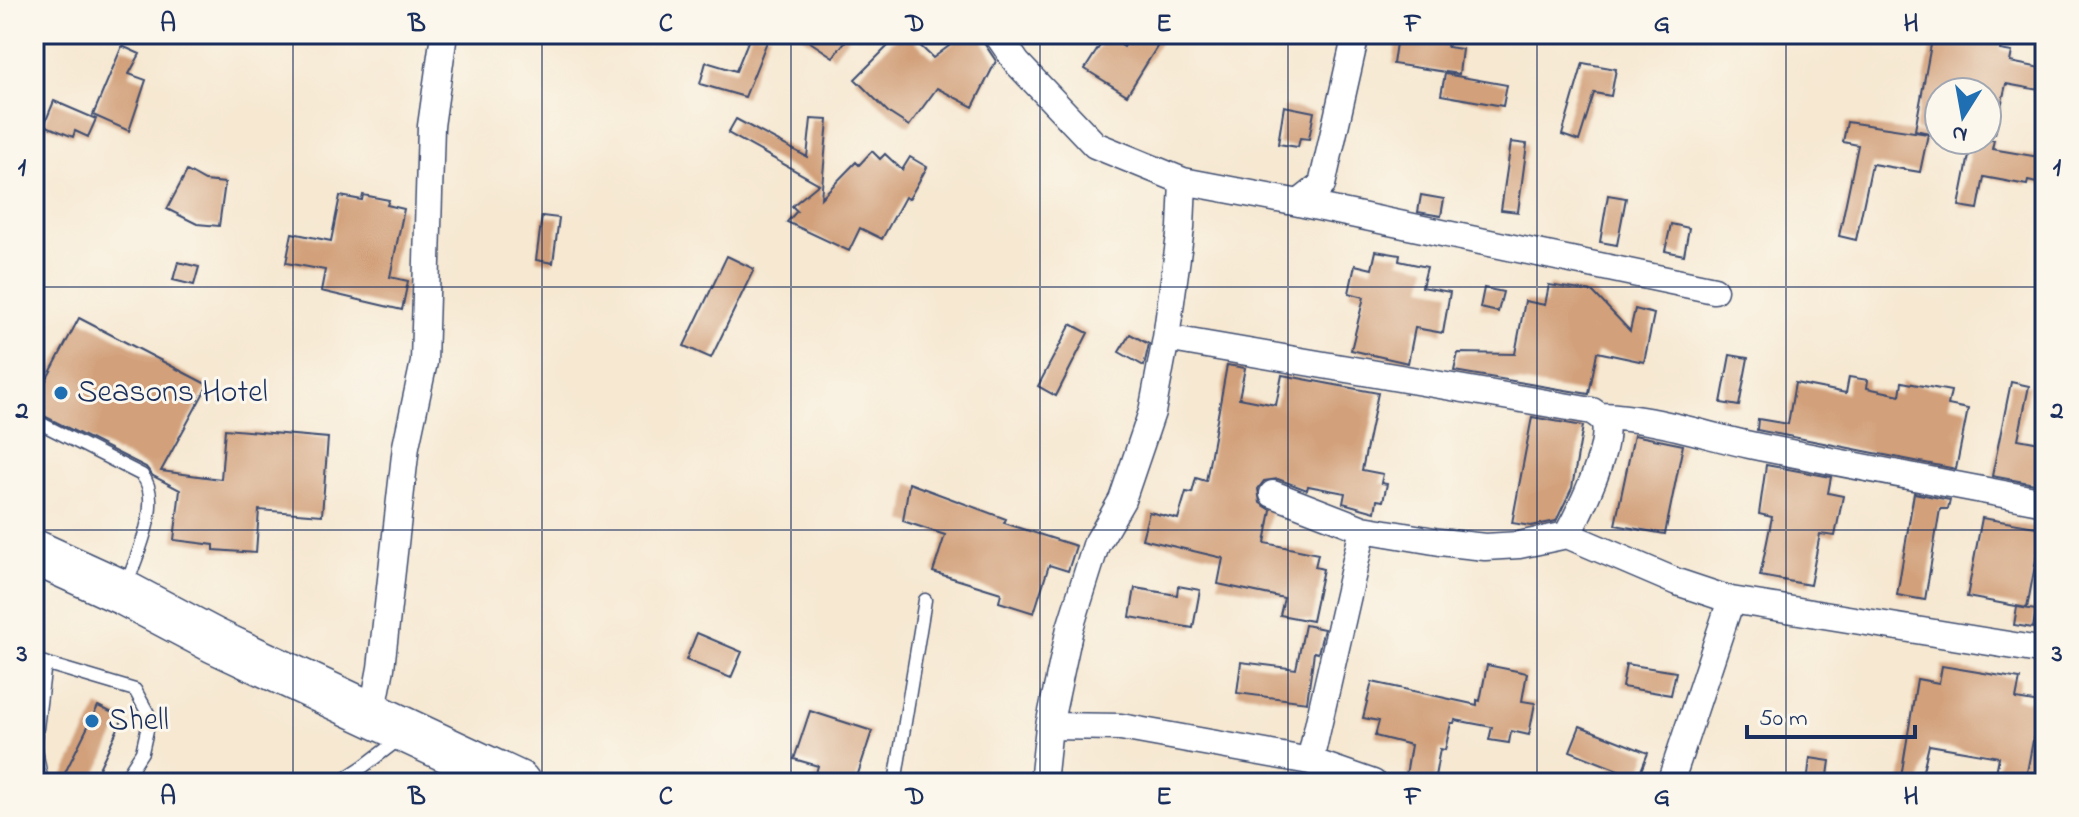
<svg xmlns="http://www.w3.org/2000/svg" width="2079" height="817" viewBox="0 0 2079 817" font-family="'Indie Flower',sans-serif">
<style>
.building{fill:#d2a07a}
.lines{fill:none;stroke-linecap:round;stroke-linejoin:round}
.lane-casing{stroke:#3c4b6f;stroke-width:15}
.street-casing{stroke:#3c4b6f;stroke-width:29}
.highway-casing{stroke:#3c4b6f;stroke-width:47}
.lane{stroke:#fff;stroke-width:12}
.street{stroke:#fff;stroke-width:26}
.highway{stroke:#fff;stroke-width:44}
.grid{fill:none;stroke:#1b2f5e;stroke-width:2;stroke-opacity:0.55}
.poi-dot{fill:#1f6fb2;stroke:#fbf7ec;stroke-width:3}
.labels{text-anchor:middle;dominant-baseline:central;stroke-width:6;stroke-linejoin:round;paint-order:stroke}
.poi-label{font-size:32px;fill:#1b2f5e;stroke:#fbf7ec;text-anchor:start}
.neatline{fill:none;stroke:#1b2f5e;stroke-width:3}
.grid-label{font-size:26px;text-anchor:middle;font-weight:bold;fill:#1b2f5e}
</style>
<rect width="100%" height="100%" fill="#fbf7ec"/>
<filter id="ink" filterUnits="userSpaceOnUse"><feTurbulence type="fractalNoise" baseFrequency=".0125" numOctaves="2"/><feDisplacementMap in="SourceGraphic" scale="16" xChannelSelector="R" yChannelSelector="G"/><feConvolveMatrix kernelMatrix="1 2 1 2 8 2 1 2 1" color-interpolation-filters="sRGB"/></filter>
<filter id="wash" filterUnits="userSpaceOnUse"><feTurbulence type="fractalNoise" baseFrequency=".006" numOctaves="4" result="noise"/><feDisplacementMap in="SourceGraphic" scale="32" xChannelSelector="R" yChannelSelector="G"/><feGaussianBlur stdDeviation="1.8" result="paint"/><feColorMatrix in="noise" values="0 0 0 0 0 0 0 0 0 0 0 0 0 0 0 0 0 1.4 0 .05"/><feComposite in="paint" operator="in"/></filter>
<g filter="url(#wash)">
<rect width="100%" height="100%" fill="#f6e8d1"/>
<g id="blocks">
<path class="building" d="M751 34H770L745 97 700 84 706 62 736 71Z
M798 34H851L833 57Z
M965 34H981L984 43 996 61 973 107 937 88 909 126 889 113 855 79 899 35 904 40 909 35 933 58Z
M1133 34H1165L1127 95 1085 69 1106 36 1124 47Z
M1933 34H2004L2000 50 2012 52 2010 62 2045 69V91L2006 84 1995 134 1987 133V92H1939V135L1915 130Z
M1397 36 1448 44 1447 47 1462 49 1459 74 1393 64Z
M122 46 140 54 129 74 146 80 129 131 93 115Z
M1583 63 1616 69 1611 96 1594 93 1579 141 1562 135Z
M1445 74 1507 85 1503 106 1441 95Z
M54 101 96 119 88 137 75 131 73 137 44 125Z
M1284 106 1314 112 1309 139 1300 138 1298 147 1278 144Z
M736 119 807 157 811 119 828 120 821 198 856 162 859 165 872 151 880 159 885 154 902 170 910 157 927 167 909 199 905 197 882 239 860 228 849 251 787 222 797 211 792 206 819 184 728 133Z
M1847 122 1928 134 1920 172 1872 164 1856 240 1839 236 1858 145 1843 142Z
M1972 140H1994L1992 149 2045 158V185L2028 181 2027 185 1984 177 1978 209 1959 206Z
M1511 142 1527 144 1518 212 1501 210Z
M187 171 205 181 225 183 219 226 197 224 167 209Z
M363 195 389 200 387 205 404 209 390 277 408 281 402 310 321 291 325 270 286 263 292 233 331 241 340 196 362 200Z
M1421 195 1444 199 1441 216 1418 212Z
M1608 195 1626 198 1617 245 1600 242Z
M542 216 559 218 553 263 536 260Z
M1671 224 1689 228 1684 255 1665 251Z
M1376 251 1400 255 1399 261 1427 267 1422 287 1450 292 1443 333 1415 328 1408 363 1351 350 1364 297 1349 293 1355 265 1372 269Z
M727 256 754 269 711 358 684 346Z
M178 262 199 267 194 285 173 280Z
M1549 285 1593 292 1630 331 1635 309 1654 314 1644 362 1597 352 1589 394 1454 371 1458 353 1515 354 1525 301 1545 305Z
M1484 288 1503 292 1498 312 1480 308Z
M79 318 208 385 161 471 221 479 225 429 328 438 322 515 259 510 256 553 214 550V545L174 540 180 490 153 476 146 467 34 411V403Z
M1071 324 1088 333 1056 396 1038 386Z
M1130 334 1149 344 1144 366 1119 352Z
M1730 355 1748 358 1739 406 1721 403Z
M1227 365 1245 368 1239 398 1276 405 1282 375 1378 393 1362 470 1383 474 1381 483 1387 484 1383 501 1377 500 1375 512 1343 503 1345 493 1308 486 1307 490 1278 479 1264 481 1258 489 1260 503 1271 510 1265 543 1318 554 1315 567 1323 569 1312 621 1280 615 1284 598 1218 584 1223 558 1142 539 1149 512 1178 519 1186 492 1192 493 1196 478 1206 481Z
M1849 377 1868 380 1867 388 1900 395 1902 382 1951 391 1948 405 1968 409 1956 469 1757 430 1758 419 1788 424 1795 383 1846 393Z
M2011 382 2029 386 2018 439 2045 444V486L1992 476Z
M1532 417 1583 426 1572 488 1558 517 1556 521 1531 526 1512 523Z
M1634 435 1683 445 1665 534 1615 525Z
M1766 465 1831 477 1828 493 1843 496 1835 536 1820 534 1810 585 1760 576 1772 517 1759 514Z
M909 483 1006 519 1004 523 1076 546 1068 571 1049 565 1034 613 999 602 1001 593 933 572 945 535 903 521Z
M1914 493 1950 500 1948 509H1940L1925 600 1897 595Z
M1982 518 2042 528 2027 608 1967 597Z
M1178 586 1200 590 1193 628 1130 617 1135 588 1177 595Z
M2017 607 2036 610 2033 628 2014 625Z
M1305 625 1324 629 1318 653 1314 652 1307 702 1237 693 1241 662 1296 669Z
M697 633 742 652 731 678 686 660Z
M1626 664 1676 672 1671 695 1622 687Z
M1487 665 1527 673 1522 701 1535 703 1529 735 1511 731 1509 743 1489 740 1492 727 1455 720 1454 723H1451L1445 750 1440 749 1434 782 1406 775 1411 745 1375 736 1379 721 1363 718 1372 682 1477 705V700L1480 701Z
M1942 666 2020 679 2016 699 2040 703 2025 783H1994L1999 757 1929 745 1920 783H1900L1917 679 1939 683Z
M98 706 123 718 92 783H60Z
M810 711 872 731 855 783H813L818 766 794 759Z
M1580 726 1648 753 1638 778 1570 751Z
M1810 758 1830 761 1827 783H1807Z"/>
</g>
</g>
<g filter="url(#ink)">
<use href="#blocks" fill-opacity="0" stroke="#3c4b6f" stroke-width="2"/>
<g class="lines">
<g class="lane-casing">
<path id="lane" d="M34 420 142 475C164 501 136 557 126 586
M34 660 135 690 150 717 142 752 122 783
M42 783 35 744 45 663
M338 783 364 766 402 737
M895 783 925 600"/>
</g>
<g class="street-casing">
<path id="street" d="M997 34 1017 63 1095 145 1183 181 1299 203 1322 185 1356 34
M1299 203 1714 290
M1166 338 1592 411C1597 414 1603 418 1605 424 1610 451 1580 511 1567 535L1677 582 1731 600
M1600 416C1651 417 1700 434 1750 445 1848 465 1947 483 2045 502
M1273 494 1363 529 1440 542 1485 547 1519 545 1567 535
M372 715 381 668 406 446 424 362 431 126 444 34
M1049 726 1121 727 1310 761 1373 783
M1310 761 1363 529
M1043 783 1049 726 1070 628 1096 545 1122 500 1152 412 1166 338 1181 228 1183 181
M1670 783 1731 600 2045 651"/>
</g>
<g class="highway-casing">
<path id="highway" d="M34 552 124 593 215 641 518 783"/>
</g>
<use href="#lane" class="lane"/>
<use href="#street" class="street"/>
<use href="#highway" class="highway"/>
</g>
</g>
<path class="grid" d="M293 34V783M542 34V783M791 34V783M1040 34V783M1288 34V783M1537 34V783M1786 34V783M34 287H2045M34 530H2045"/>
<g class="poi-dot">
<circle cx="61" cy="393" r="8"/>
<circle cx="92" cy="721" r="8"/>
</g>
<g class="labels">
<g class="poi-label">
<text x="77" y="393">Seasons Hotel</text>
<text x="108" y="721">Shell</text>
</g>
</g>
<rect width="2079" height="817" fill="none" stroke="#fbf7ec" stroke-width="88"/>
<g transform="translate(1963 116) rotate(191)"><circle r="38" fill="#fbf7ec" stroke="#a1a7b3" stroke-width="2"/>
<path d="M0-6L14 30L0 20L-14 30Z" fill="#1f6fb2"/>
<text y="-12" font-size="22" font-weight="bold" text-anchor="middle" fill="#1b2f5e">N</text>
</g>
<path d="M1747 725v12h168v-12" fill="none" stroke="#1b2f5e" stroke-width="4"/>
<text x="1759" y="725" font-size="24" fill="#1b2f5e" stroke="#fbf7ec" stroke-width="6" paint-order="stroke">50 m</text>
<rect x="44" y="44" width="1991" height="729" class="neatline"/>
<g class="grid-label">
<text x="168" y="31">A</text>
<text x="417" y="31">B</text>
<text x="666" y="31">C</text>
<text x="915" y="31">D</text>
<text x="1164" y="31">E</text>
<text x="1413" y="31">F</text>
<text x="1662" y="31">G</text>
<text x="1911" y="31">H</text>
<text x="22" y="175">1</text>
<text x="2057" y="175">1</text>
<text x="22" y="418">2</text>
<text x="2057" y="418">2</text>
<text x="22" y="661">3</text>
<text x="2057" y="661">3</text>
<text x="168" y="804">A</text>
<text x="417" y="804">B</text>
<text x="666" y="804">C</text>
<text x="915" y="804">D</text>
<text x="1164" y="804">E</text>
<text x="1413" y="804">F</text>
<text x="1662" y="804">G</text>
<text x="1911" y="804">H</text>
</g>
</svg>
